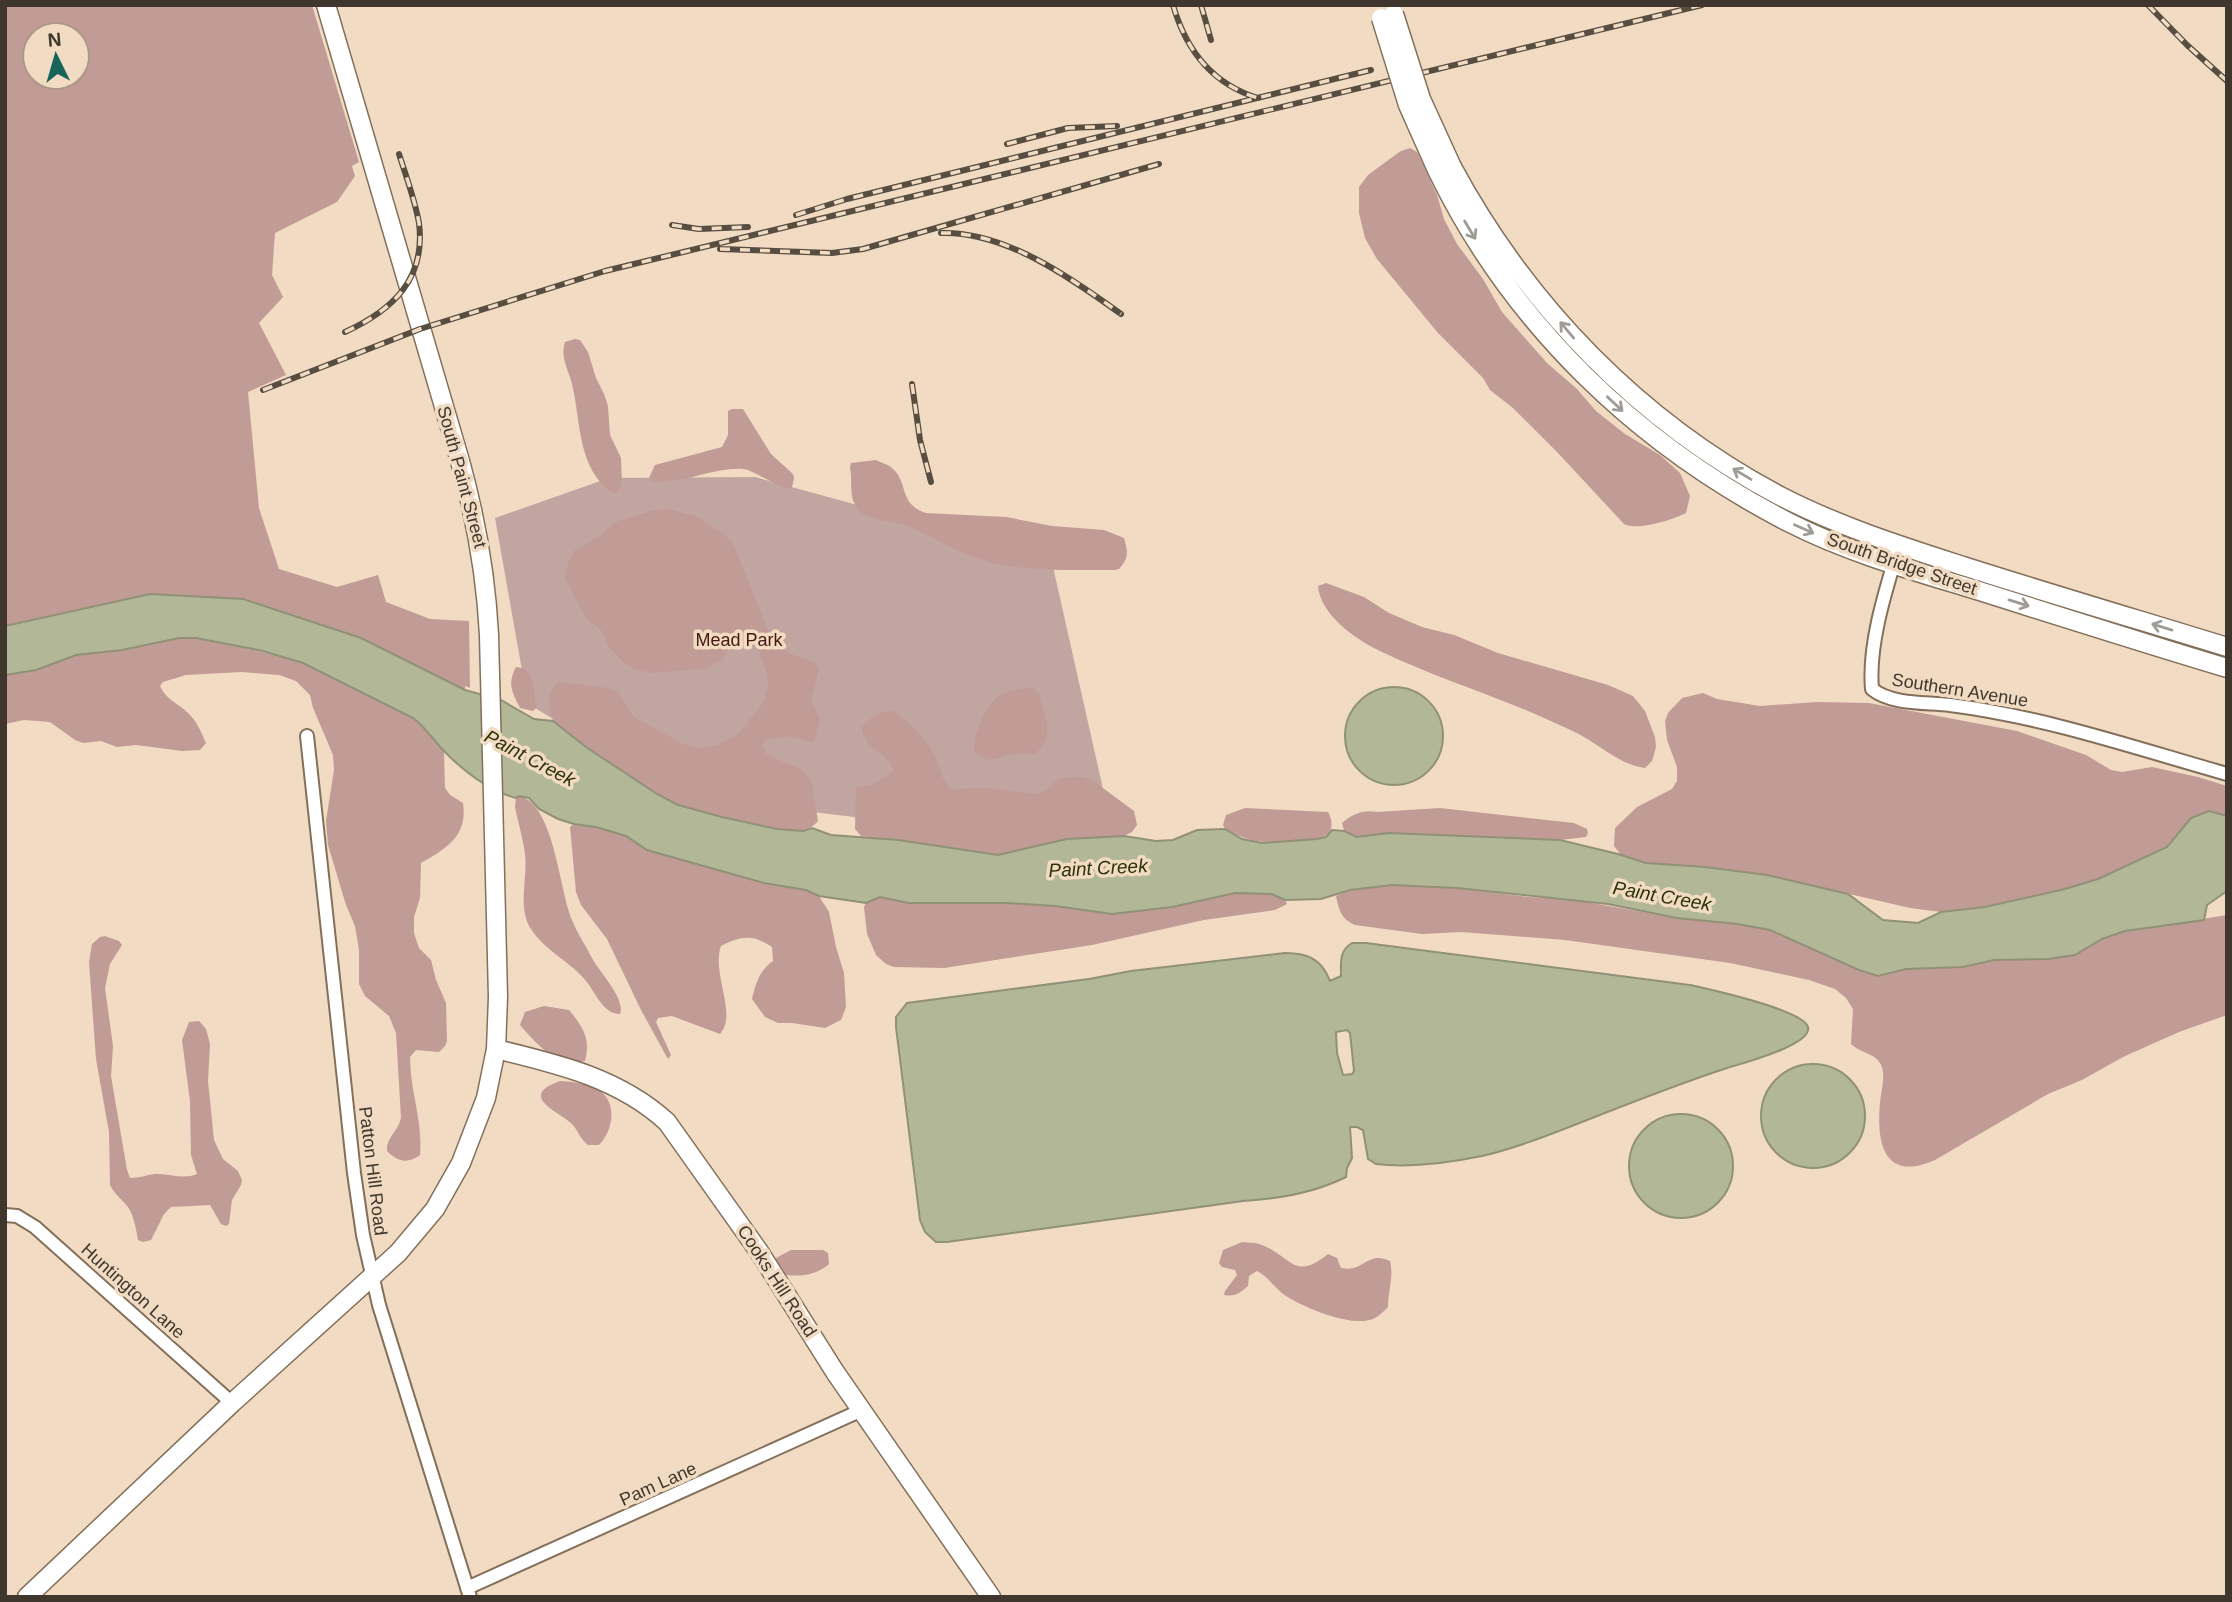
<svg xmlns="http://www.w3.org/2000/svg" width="2232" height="1602" viewBox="0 0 2232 1602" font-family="Arial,sans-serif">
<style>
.green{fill:#c1a5a1}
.forest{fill:#c19b96;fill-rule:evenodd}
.water{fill:#b2b897;stroke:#909177;stroke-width:2;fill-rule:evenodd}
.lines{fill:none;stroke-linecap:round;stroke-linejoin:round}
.street-casing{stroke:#84705a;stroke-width:16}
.secondary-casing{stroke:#84705a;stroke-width:21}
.street{stroke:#fff;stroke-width:12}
.secondary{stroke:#fff;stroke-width:18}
.rail-casing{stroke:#574d41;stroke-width:6}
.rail{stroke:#f1dbc2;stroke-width:3.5;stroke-dasharray:10;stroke-linecap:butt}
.secondary-bridge-casing{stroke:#84705a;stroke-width:21;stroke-linecap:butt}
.secondary-bridge{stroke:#fff;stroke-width:18}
.oneway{stroke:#9f9b96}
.labels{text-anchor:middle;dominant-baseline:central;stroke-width:7;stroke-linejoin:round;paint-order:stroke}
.street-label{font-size:18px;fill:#3f372d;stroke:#f1dbc2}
.park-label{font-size:18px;fill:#481614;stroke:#f1dbc2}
.water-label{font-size:19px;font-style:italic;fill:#2c3107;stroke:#f1dbc2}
</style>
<rect width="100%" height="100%" fill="#f1dbc2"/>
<path class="green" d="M755 477 1051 558 1110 820 960 830 683 796 528 704 495 518 609 478Z"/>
<path class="forest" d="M5 5H312L359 162 352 166 355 176 337 202 275 233 272 275 283 297 259 323 286 375 248 392 259 508 279 569 337 587 378 575 386 602 430 619 469 621 470 688 465 686V690L150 594 5 626ZM35 35H77V77H35Z
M1410 148 1417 152 1423 164 1437 195 1444 219 1457 244 1483 279 1502 312 1547 363 1577 389 1596 411 1625 434 1660 455 1680 473 1690 496 1686 513C1673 520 1636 531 1624 524L1558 453 1513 408 1490 390 1483 378 1438 333 1377 259 1365 238 1359 213V187L1368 175 1387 161 1401 151Z
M575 339 580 340 588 352 596 378 604 394 608 406 610 435 621 458 622 484 617 492 613 493C577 470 581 420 572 384 568 368 560 358 565 342Z
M732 409H743L771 454 793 474 794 478 792 487 788 489C774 485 751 469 743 469 712 467 684 485 652 481L649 478 655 465 722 447 728 435V411Z
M876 460C881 463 888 464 892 468 909 482 898 504 926 513L1006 517 1052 526 1104 530 1124 538C1128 552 1129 558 1119 569L1115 570C1075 570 1013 572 976 558 952 550 931 535 908 526 893 520 868 522 858 509 848 497 853 482 850 468L851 463Z
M668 509 698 517 732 541 772 640 788 653 814 662 819 669 811 700 820 719 814 740 810 742C793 736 782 736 765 740L763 745 766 754 800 769 811 780 818 821C805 837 781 830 763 826 735 820 706 815 679 805 662 799 647 787 632 778 605 760 579 742 553 721 549 707 546 693 558 682L608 688 618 692 634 717 683 744 698 748 717 745 739 733 763 703 768 688 767 675 758 648 753 641 741 634 734 637 723 659 707 668 653 673 637 670 625 664 609 647 601 630 586 618 565 577 568 563 574 551 601 535 615 522 652 511Z
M1326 583 1364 597 1389 613 1422 627 1454 635 1498 653 1608 685 1633 696 1645 711 1655 737 1656 747 1652 761 1645 768C1623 765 1607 751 1589 740 1578 733 1566 728 1555 723 1498 696 1435 678 1378 650 1355 639 1320 614 1318 586Z
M179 638H196L286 657 322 671 413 718 425 728 444 751 445 788 450 795 463 803C468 836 446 849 421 863L420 898 414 917V933L419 948 431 960 436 980 446 1003 447 1041 445 1046 439 1052 416 1050 410 1057C410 1091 423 1121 420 1155 408 1164 398 1162 387 1151 386 1137 399 1131 401 1117L396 1033 389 1016 365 996 359 984V950L355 926 346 905 328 845 326 821 334 770 333 755 313 708 310 695 296 681 279 675 242 672 186 675 163 682 160 686C166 700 178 703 188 713 197 721 201 732 206 743L200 750 182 751 136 745 117 747 101 741 83 743 75 740 50 722 24 720 5 724V675L36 670 76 655 122 650Z
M516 667C536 668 534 692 536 708L533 711 520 708C512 692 507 684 516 667Z
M1032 687 1039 693C1044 716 1057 736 1035 754 1029 754 1023 754 1017 754 998 754 993 769 974 751 974 731 986 702 1004 693 1013 689 1023 690 1032 687Z
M1703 693 1717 699 1760 706 1817 702 1869 703 2017 731 2086 755 2111 770 2122 772 2152 767 2198 777 2227 786V816L2191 818 2167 846 2098 879 2065 889 1985 907 1941 912 1910 908 1767 875 1705 867 1646 863 1622 856 1614 846 1615 828 1637 807 1672 789 1677 781V767L1667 740 1665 721 1668 713 1682 698Z
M892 710C909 722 929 740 937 760 942 773 940 777 951 789L988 788 1036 794 1045 791 1060 778 1081 777 1092 780 1134 811 1137 825 1132 832 1124 836 1067 839 998 855 861 836 855 829 856 788 871 785 894 771C889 752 863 750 862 727 870 717 880 712 892 710Z
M519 796C554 803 559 889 572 920 577 933 586 946 592 958 600 973 626 999 620 1014 603 1014 596 993 586 981 571 962 545 951 531 929 517 908 528 878 525 854 523 838 518 822 515 807L516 798Z
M1245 808 1328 812C1335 825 1332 836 1317 839 1281 842 1257 848 1225 829L1223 825 1226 815Z
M1440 808 1574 823 1587 829 1588 833 1586 837 1560 840 1389 833 1357 837 1344 831 1342 823C1352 814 1364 809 1377 812Z
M574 824 596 827 626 836 647 850 764 883 806 890 819 896 829 912 836 947 844 973 846 1007 841 1020 825 1028 792 1023H778L765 1017 752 999C756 983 759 971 773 961L772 947C753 934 741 936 721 946 711 973 738 1014 720 1034L672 1016 658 1018 656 1022 671 1055 668 1059 641 1010 607 939 581 905 576 892 570 827Z
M1392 885 1457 888 1527 897 1569 899 1677 918 1738 924 1770 930 1859 970 1878 976 1906 969 1963 967 1994 960 2048 959 2075 955 2102 939 2125 931 2227 915V1015L2179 1032 2123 1057 2082 1080 2048 1094 1935 1160C1885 1182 1876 1145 1880 1102 1881 1092 1886 1075 1881 1065 1876 1053 1860 1053 1851 1044L1853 1009 1846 998 1835 989 1809 980 1730 963 1565 940 1461 932 1422 934 1355 925C1341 919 1339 910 1336 896L1350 890Z
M1235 893 1272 894 1285 900 1287 904 1275 910 1204 920 1092 945 944 968 894 967 886 964 876 955 867 934 864 907 866 903 880 897 909 903H1006L1055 906 1112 914 1172 907Z
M105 936 119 941 122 945 110 964 105 988 113 1046 111 1076 127 1170 130 1178C139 1178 146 1175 155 1174 170 1173 182 1180 197 1174L191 1155 190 1101 182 1040 189 1022 199 1021 206 1029 210 1044 208 1081 214 1140 223 1159 238 1171 242 1180 241 1185 232 1200 229 1224 226 1226 221 1224 210 1205 171 1207 164 1214 151 1240 143 1242 138 1240C136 1229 134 1216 128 1207 122 1199 114 1194 110 1185L109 1132 96 1059 89 962 92 944 100 937Z
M544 1006 569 1010C583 1027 591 1039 585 1061 556 1068 537 1044 520 1025L525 1012Z
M560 1081C573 1082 588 1083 599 1090 618 1103 613 1131 599 1145H588C580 1139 578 1130 571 1123 556 1110 518 1096 560 1081Z
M1242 1242C1247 1243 1254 1242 1259 1244 1291 1254 1293 1283 1328 1254L1337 1258 1341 1268C1365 1273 1366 1250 1390 1261 1394 1276 1388 1291 1388 1307 1384 1311 1379 1316 1375 1318 1354 1329 1305 1308 1286 1296 1275 1289 1269 1277 1257 1271L1249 1276 1248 1286C1240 1293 1235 1297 1224 1295L1225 1291 1237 1275 1235 1270 1222 1267 1219 1263 1223 1250Z
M791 1250H823L828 1253 829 1264C816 1276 795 1278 779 1273L774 1262 776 1258Z"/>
<path class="water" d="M150 594 243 599 361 638 465 690 501 700 534 719 553 721 586 747 657 794 678 805 722 817 777 829 803 831 812 828 831 835 898 840 998 855 1067 839 1124 836 1156 841 1173 840 1197 830 1225 829 1242 839 1262 843 1317 839 1326 837 1332 830 1344 831 1357 837 1389 833 1560 840 1618 854 1646 863 1705 867 1767 875 1848 894 1883 920 1918 923 1941 912 1985 907 2065 889 2098 879 2167 847 2191 818 2209 811 2227 816V891L2207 905 2204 920 2125 931 2102 939 2075 955 2048 959 1994 960 1963 967 1906 969 1878 976 1859 970 1770 930 1738 924 1677 918 1608 904 1457 888 1392 885 1350 890 1321 899 1285 900 1272 894 1235 893 1172 907 1112 914 1055 906 1006 903H909L880 897 866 903 819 896 806 890 764 883 647 850 626 836 596 827 574 824 558 819 539 809 529 798 519 796 516 798C489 791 462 770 443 750 433 739 425 727 413 718L303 663 263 651 196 638H179L122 650 76 655 36 670 5 675V626Z
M1345 736a49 49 0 1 1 98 0a49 49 0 1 1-98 0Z
M1352 943H1366L1690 985C1708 989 1803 1010 1808 1027 1813 1045 1740 1064 1727 1068 1678 1084 1630 1103 1582 1122 1549 1135 1516 1148 1482 1156 1448 1163 1410 1168 1376 1164L1368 1159 1363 1130 1357 1127H1350L1352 1158 1347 1168 1346 1177C1314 1193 1279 1199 1243 1201L947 1242H936L925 1232 920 1220 896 1027V1017L907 1003 1089 979 1131 971 1285 953C1309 953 1322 960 1330 981L1341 976C1341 962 1339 951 1352 943ZM1347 1030 1350 1033 1354 1071 1352 1074 1343 1075 1337 1053 1336 1032Z
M1761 1116a52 52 0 1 1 104 0a52 52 0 1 1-104 0Z
M1629 1166a52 52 0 1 1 104 0a52 52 0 1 1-104 0Z"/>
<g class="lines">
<g class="street-casing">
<path id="street" d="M1899 546C1886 589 1868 644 1872 689 1892 705 1925 702 1950 705 2045 717 2135 748 2227 774
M307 736 354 1173 363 1235 379 1305 470 1597
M5 1215 17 1216 35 1227 232 1403
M467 1588 862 1410"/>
</g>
<g class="secondary-casing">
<path id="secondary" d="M1452 167C1527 306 1640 422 1780 496 1838 526 1901 546 1963 566 2051 594 2139 620 2227 647
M1437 170C1512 325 1638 445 1790 523 1853 555 1922 573 1989 594 2068 619 2147 644 2227 668
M496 1049C558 1064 619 1078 667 1122L760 1253 835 1372 991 1597
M27 1597 232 1403 398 1253 435 1209 461 1163 486 1098 496 1049 498 997 489 635C486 575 476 519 460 461L326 5"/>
</g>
<use href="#street" class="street"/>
<use href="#secondary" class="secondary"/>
<g class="rail-casing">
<path id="rail" d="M1173 5C1186 50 1212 84 1258 98
M1201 5 1211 40
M2148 5 2187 45 2227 81
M1007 144 1068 128 1117 126
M796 215 847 199 1371 70
M672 225 699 229 748 227
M941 233C1005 231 1071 278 1121 314
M720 249 832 253 863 249 1159 164
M345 332C393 310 426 279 419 223 415 200 406 176 399 154
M912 384 920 440 931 482
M263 390 420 329 605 271 1702 5"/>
</g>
<use href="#rail" class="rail"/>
<g class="secondary-bridge-casing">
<path id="secondary-bridge" d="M1394 14 1421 99 1452 167
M1381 18 1408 105 1437 170"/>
</g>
<use href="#secondary-bridge" class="secondary-bridge"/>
</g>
<defs><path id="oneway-shaft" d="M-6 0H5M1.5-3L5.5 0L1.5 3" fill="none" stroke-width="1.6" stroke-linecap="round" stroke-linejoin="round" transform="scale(1.75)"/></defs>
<g class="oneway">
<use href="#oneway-shaft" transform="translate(1470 230) rotate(59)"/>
<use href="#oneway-shaft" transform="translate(1567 330) rotate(-130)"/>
<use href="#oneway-shaft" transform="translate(1615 404) rotate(43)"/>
<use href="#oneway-shaft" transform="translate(1742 474) rotate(-149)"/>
<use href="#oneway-shaft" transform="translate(1804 529) rotate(24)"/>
<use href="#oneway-shaft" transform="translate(2019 603) rotate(17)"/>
<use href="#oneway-shaft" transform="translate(2162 627) rotate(-163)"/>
</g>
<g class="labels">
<g class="street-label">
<text transform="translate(462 477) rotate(75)">South Paint Street</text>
<text transform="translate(1902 564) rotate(19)">South Bridge Street</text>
<text transform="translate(1960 690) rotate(9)">Southern Avenue</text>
<text transform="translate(373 1171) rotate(83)">Patton Hill Road</text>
<text transform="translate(777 1281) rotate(57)">Cooks Hill Road</text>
<text transform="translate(133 1291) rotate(42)">Huntington Lane</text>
<text transform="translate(658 1484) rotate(-24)">Pam Lane</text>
</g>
<g class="park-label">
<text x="739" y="640">Mead Park</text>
</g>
<g class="water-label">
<text transform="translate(530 758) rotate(28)">Paint Creek</text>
<text transform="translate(1098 868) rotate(-3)">Paint Creek</text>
<text transform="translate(1662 896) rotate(10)">Paint Creek</text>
</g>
</g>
<rect width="2232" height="1602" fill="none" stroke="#3f372d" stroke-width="14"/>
<g transform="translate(56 56) rotate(355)"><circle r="33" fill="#f1dbc2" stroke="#aa9986" stroke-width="2"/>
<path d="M0-5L12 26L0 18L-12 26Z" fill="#18635a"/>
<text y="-10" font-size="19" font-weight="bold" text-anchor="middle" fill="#3f372d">N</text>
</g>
</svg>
